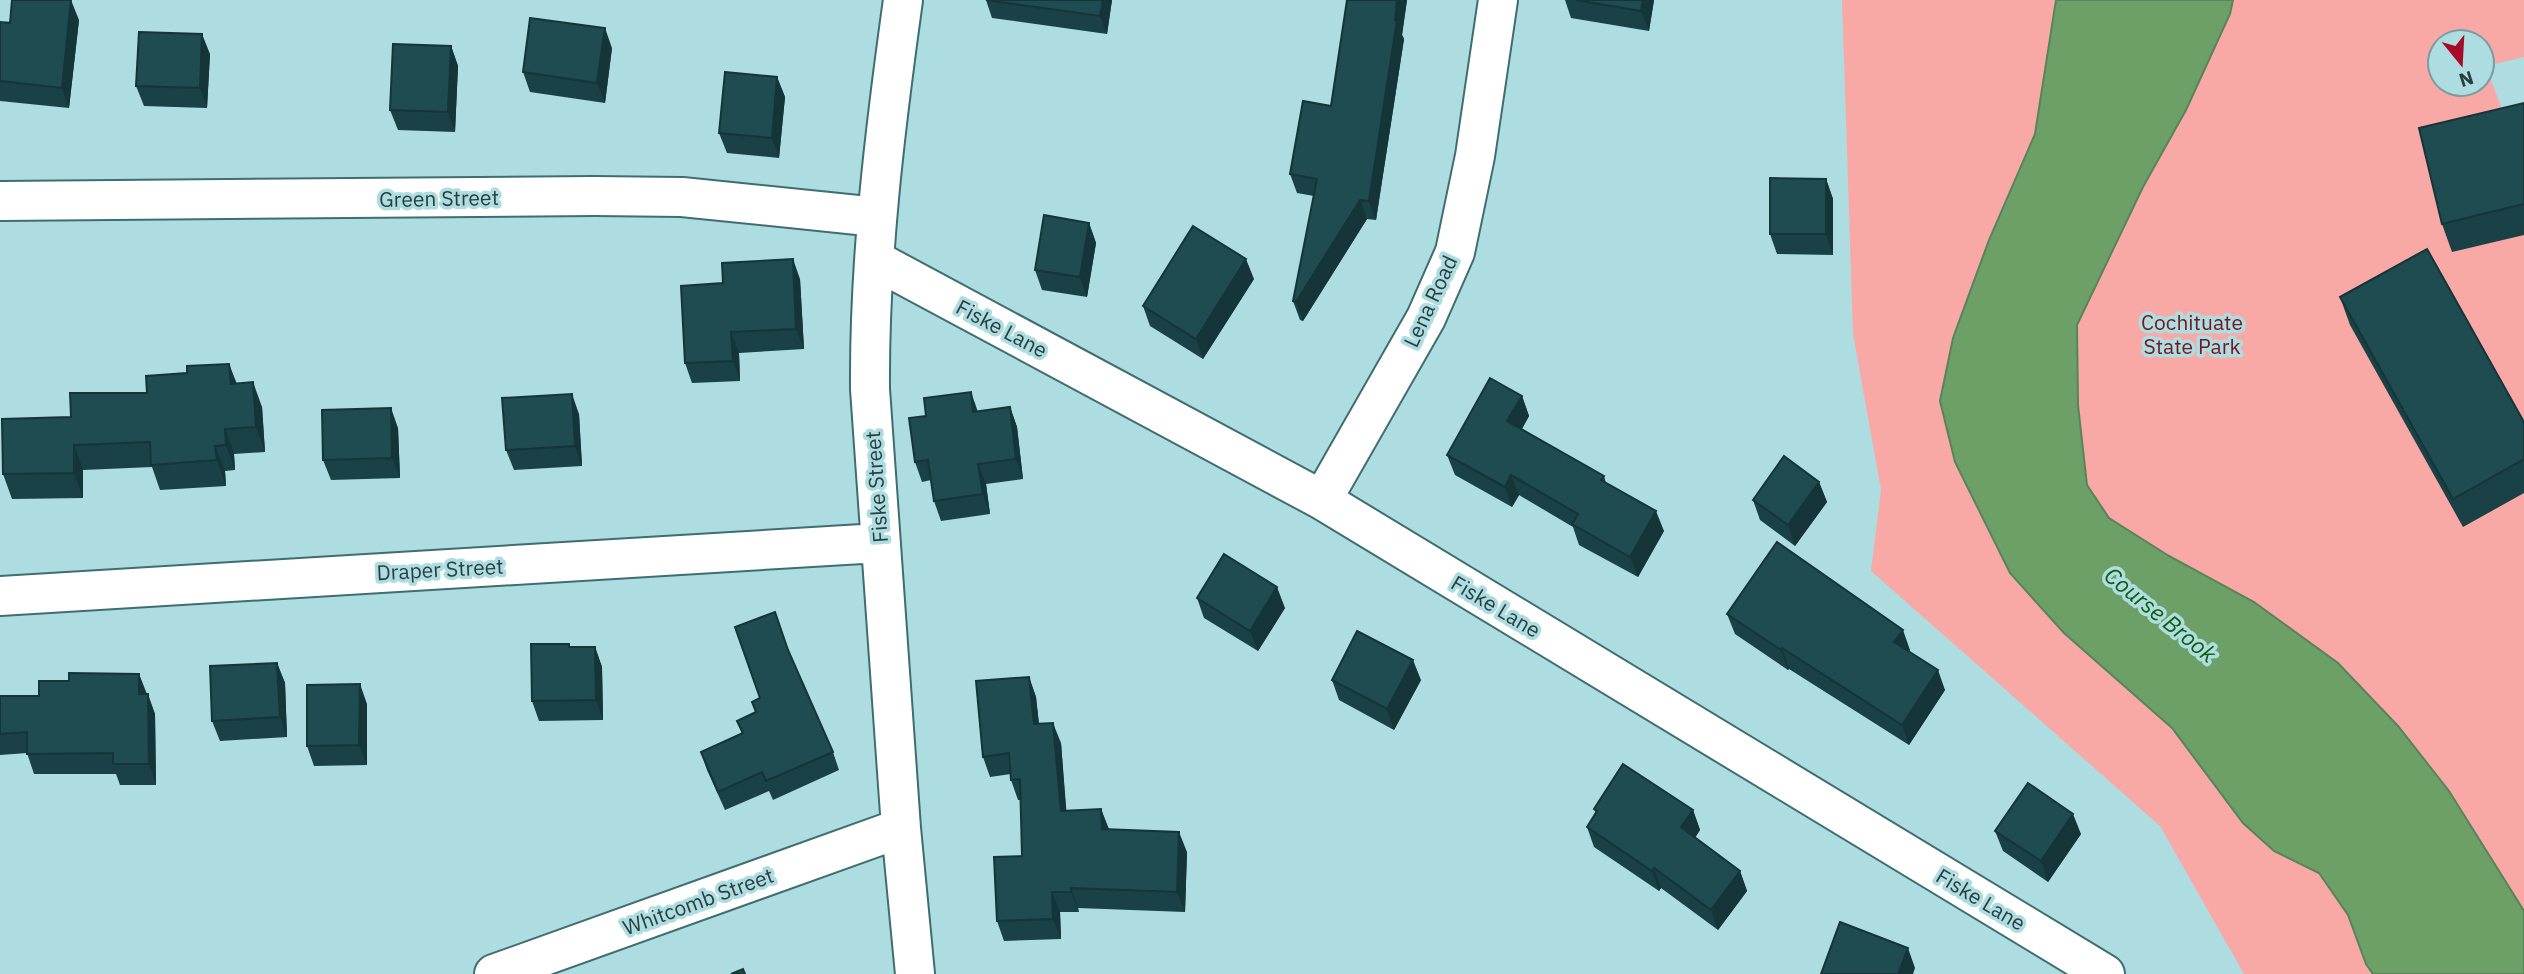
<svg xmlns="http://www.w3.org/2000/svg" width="2524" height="974" viewBox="0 0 2524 974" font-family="'IBM Plex Sans',sans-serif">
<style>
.green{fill:#f8a9a6;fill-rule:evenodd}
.water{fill:#6da066;stroke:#59835b;stroke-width:2}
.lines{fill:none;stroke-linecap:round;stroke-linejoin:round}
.street-casing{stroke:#3f6d70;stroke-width:42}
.street{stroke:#fff;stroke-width:38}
.wall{fill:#1a4145}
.shaded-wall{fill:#153538}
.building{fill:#1e4c50;stroke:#153538;stroke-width:2}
.labels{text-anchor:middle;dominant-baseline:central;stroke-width:7;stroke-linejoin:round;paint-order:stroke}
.street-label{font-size:21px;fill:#2a3e40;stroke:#addde1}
.park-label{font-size:21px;fill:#76161f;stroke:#addde1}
.water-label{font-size:23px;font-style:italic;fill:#145b0a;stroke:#addde1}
</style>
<rect width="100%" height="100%" fill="#addde1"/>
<path class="green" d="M1842 0H2524V57L2486 66 2524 169V974H2244L2160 826 1871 571 1881 490 1853 334ZM2440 42H2482V84H2440Z"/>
<path class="water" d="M2056 0H2233L2230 14 2186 110 2143 187 2077 325 2078 405 2087 485 2109 518 2169 556 2254 602 2338 663 2398 726 2449 791 2524 911V974H2373L2366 964 2348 915 2319 873 2274 851 2243 823 2172 728 2064 633 2010 573 1955 462 1940 401 1953 338 1989 240 2035 134Z"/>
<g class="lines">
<g class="street-casing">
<path id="street" d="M903 0C885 129 869 259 870 389L901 828 915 974
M0 201 594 196 682 197 877 217
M875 260 1322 500 2105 974
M1322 500 1426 318 1455 252 1475 156 1498 0
M0 596 879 543
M494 974 901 828"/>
</g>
<use href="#street" class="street"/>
</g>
<path class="wall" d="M986 0H1112L1107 34 992 18Z
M1347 0H1407L1402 35 1404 39 1376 220 1367 219 1303 321 1300 320 1293 301 1314 196 1297 193 1290 174 1331 106Z
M1565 0H1654L1649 31 1571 18Z
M79 20 69 108 0 101V22Z
M451 46 458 66 455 132 398 130 390 110Z
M612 48 605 103 530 92 523 72Z
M210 54 207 108 144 106 136 86Z
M777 77 785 97 779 158 727 153 719 133Z
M2524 103V235L2452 252 2442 224Z
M1826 179 1833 199V255L1777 254 1770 234Z
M1089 223 1096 243 1087 297 1042 290 1035 270Z
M800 279 804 349 739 353 740 381 692 383 685 363Z
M1254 279 1203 359 1150 326 1143 306Z
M2340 297 2524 422V493L2463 527 2350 325Z
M229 364 237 384 262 407 265 452 234 454 235 470 225 471 226 486 160 490 152 467 83 470V498L12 499 3 474 147 393 187 373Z
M1522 396 1529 416 1522 429 1604 476 1606 483 1664 531 1638 577 1579 545 1573 527 1519 495 1512 507 1455 475 1447 455Z
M1010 407 1017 427 1023 479 986 484 990 514 941 521 934 501 931 480 922 482 915 462 978 412Z
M579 414 582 466 514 470 506 450Z
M398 428 400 478 331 480 323 460Z
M1819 482 1827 502 1795 546 1760 520 1753 500Z
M1197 598 1285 608 1258 651 1204 618Z
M1727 614 1910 650 1909 651 1945 690 1909 745 1789 669 1788 670 1735 634Z
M570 647H595L602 667 603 720 539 721 532 701Z
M790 654 833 752 839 770 773 800 769 791 725 810 707 770 701 752 742 734 737 721 756 713 752 702 760 698Z
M277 663 285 683 287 737 220 741 212 721Z
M139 674 155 714 156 785H120L116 774H34L27 753 0 755V696H39L69 681Z
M1029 677 1036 697 1039 724 1061 743 1066 811 1101 809 1108 829 1187 852 1185 912 1078 908 1079 912H1060L1061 939 1004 941 997 921 1022 856 1021 800H1018L1011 780V774L990 777 983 757Z
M1332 680H1421L1394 730 1339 700Z
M367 704V765L314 766 307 746Z
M1594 809 1693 810 1700 830 1695 838 1740 871 1747 891 1718 930 1661 888 1659 891 1594 847 1587 827 1596 814Z
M1995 831 2081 834 2048 882 2003 851Z"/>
<path class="shaded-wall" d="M71 0 79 20 69 108 62 88Z
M1103 0H1112L1107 34 1100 16Z
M1397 0H1407L1402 35 1404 39 1376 220 1369 201Z
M1643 0H1654L1649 31 1641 11Z
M605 28 612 48 605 103 597 83Z
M202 34 210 54 207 108 200 88Z
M451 46 458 66 455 132 448 112Z
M777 77 785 97 779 158 772 138Z
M1826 179 1833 199V255L1826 234Z
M1360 200 1367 219 1303 321 1296 302Z
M1089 223 1096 243 1087 297 1080 277Z
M793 259 800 279 804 349 796 329Z
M1246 259 1254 279 1203 359 1196 339Z
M731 332 739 353 740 381 733 361Z
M229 364 238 389 231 384Z
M253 382 262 407 265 452 256 427Z
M971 392 978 412H973Z
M572 394 579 414 582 466 575 446Z
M1522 396 1529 416 1515 441 1507 421Z
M1010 407 1017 427 1023 479 1016 459Z
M391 408 398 428 400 478 392 458Z
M225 429 234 454 235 470 226 445Z
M74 445 83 470V498L74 473Z
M215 446 225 471 226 486 217 460Z
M978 464 986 484 990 514 983 494Z
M1511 475 1519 495 1512 507 1505 487Z
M1819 482 1827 502 1795 546 1788 525Z
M1656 511 1664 531 1638 577 1630 557Z
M1277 587 1285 608 1258 651 1250 631Z
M1903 630 1910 650 1902 662 1894 642Z
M595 647 602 667 603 720 596 700Z
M1782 648 1789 669 1788 670 1781 650Z
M1413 660 1421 680 1394 730 1387 709Z
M277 663 285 683 287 737 280 717Z
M1938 670 1945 690 1909 745 1902 725Z
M139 674 146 694H139Z
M1029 677 1036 697 1041 744 1034 724Z
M360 684 367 704V765L359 745Z
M148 694 155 714 156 785 149 764Z
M1053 723 1061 743 1068 831 1061 811Z
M1101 809 1109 829H1102Z
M1693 810 1700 830 1688 847 1681 827Z
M2073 814 2081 834 2048 882 2041 861Z
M1179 832 1187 852 1185 912 1177 892Z
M1654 868 1661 888 1659 891 1652 871Z
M1740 871 1747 891 1718 930 1711 910Z
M1071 888 1078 908 1079 912 1071 892Z
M1052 892 1060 912 1061 939 1053 919Z
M1908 948 1915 968 1913 974H1898Z"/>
<path class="building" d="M12 0H71L62 88 0 81V22L10 23Z
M986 0H1103L1100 16Z
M1347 0H1397L1395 20H1397L1369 201 1360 200 1296 302 1293 301 1317 179 1290 174 1303 101 1331 106Z
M1576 0H1643L1641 11Z
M530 18 605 28 597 83 523 72Z
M139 32 202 34 200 88 136 86Z
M393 44 451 46 448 112 390 110Z
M725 72 777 77 772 138 719 133Z
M2524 103V204L2442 224 2419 128Z
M1770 178 1826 179V234H1770Z
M1044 215 1089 223 1080 277 1035 270Z
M1193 226 1246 259 1196 339 1143 306Z
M2427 249 2524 422V459L2453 499 2340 297Z
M793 259 796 329 731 332 733 361 685 363 681 286 723 283 722 263Z
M229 364 231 384 253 382 256 427 225 429 226 445 215 446 217 460 151 465 150 442 74 445V473L3 474 2 419 71 417 70 393H147L146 376 187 373V366Z
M1490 378 1522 396 1507 421 1604 476 1601 480 1656 511 1630 557 1572 524 1578 514 1511 475 1505 487 1447 455Z
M971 392 973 412 1010 407 1016 459 978 464 983 494 934 501 928 460 915 462 909 418 926 416 924 398Z
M572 394 575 446 506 450 502 398Z
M391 408 392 458 323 460 322 410Z
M1784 456 1819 482 1788 525 1753 500Z
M1777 542 1903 630 1894 642 1938 670 1902 725 1782 648 1781 650 1727 614Z
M1224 554 1277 587 1250 631 1197 598Z
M775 612 788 650 833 752 766 781 762 772 718 792 701 752 743 733 737 721 756 712 752 702 760 698 735 627Z
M1357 631 1413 660 1387 709 1332 680Z
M531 644H569V647H595L596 700 532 701Z
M277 663 280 717 212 721 210 666Z
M69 673 139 674V694H148L149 764H113V753L27 754V732L0 734V696H39V681H69Z
M1029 677 1034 724 1053 723 1061 811 1101 809 1102 829 1179 832 1177 892 1071 888V892H1052L1053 919 997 921 994 857 1022 856 1020 779 1011 780 1009 753 983 757 976 681Z
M360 684 359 745 307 746V685Z
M1623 764 1693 810 1681 827 1740 871 1711 910 1654 868 1652 871 1587 827 1597 811 1594 809Z
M2028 783 2073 814 2041 861 1995 831Z
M1840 922 1908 948 1898 974H1821Z
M743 969 745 974H731Z"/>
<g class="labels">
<g class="street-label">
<text transform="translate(439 198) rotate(-1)">Green Street</text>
<text transform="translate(1430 301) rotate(-65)">Lena Road</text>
<text transform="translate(1002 328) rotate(28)">Fiske Lane</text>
<text transform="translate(876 487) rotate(-94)">Fiske Street</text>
<text transform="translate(440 569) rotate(-3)">Draper Street</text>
<text transform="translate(1496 606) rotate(31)">Fiske Lane</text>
<text transform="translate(1981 899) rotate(31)">Fiske Lane</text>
<text transform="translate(698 901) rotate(-20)">Whitcomb Street</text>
</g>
<g class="park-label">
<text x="2192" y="322">Cochituate<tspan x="2192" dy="24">State Park</tspan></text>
</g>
<g class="water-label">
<text transform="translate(2161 614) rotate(39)">Course Brook</text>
</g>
</g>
<g transform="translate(2461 63) rotate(162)"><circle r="33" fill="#addde1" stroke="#799da1" stroke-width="2"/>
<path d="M0-5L12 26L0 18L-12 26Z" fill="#a60c27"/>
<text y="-10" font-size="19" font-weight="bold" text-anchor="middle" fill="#2a3e40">N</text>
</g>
</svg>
